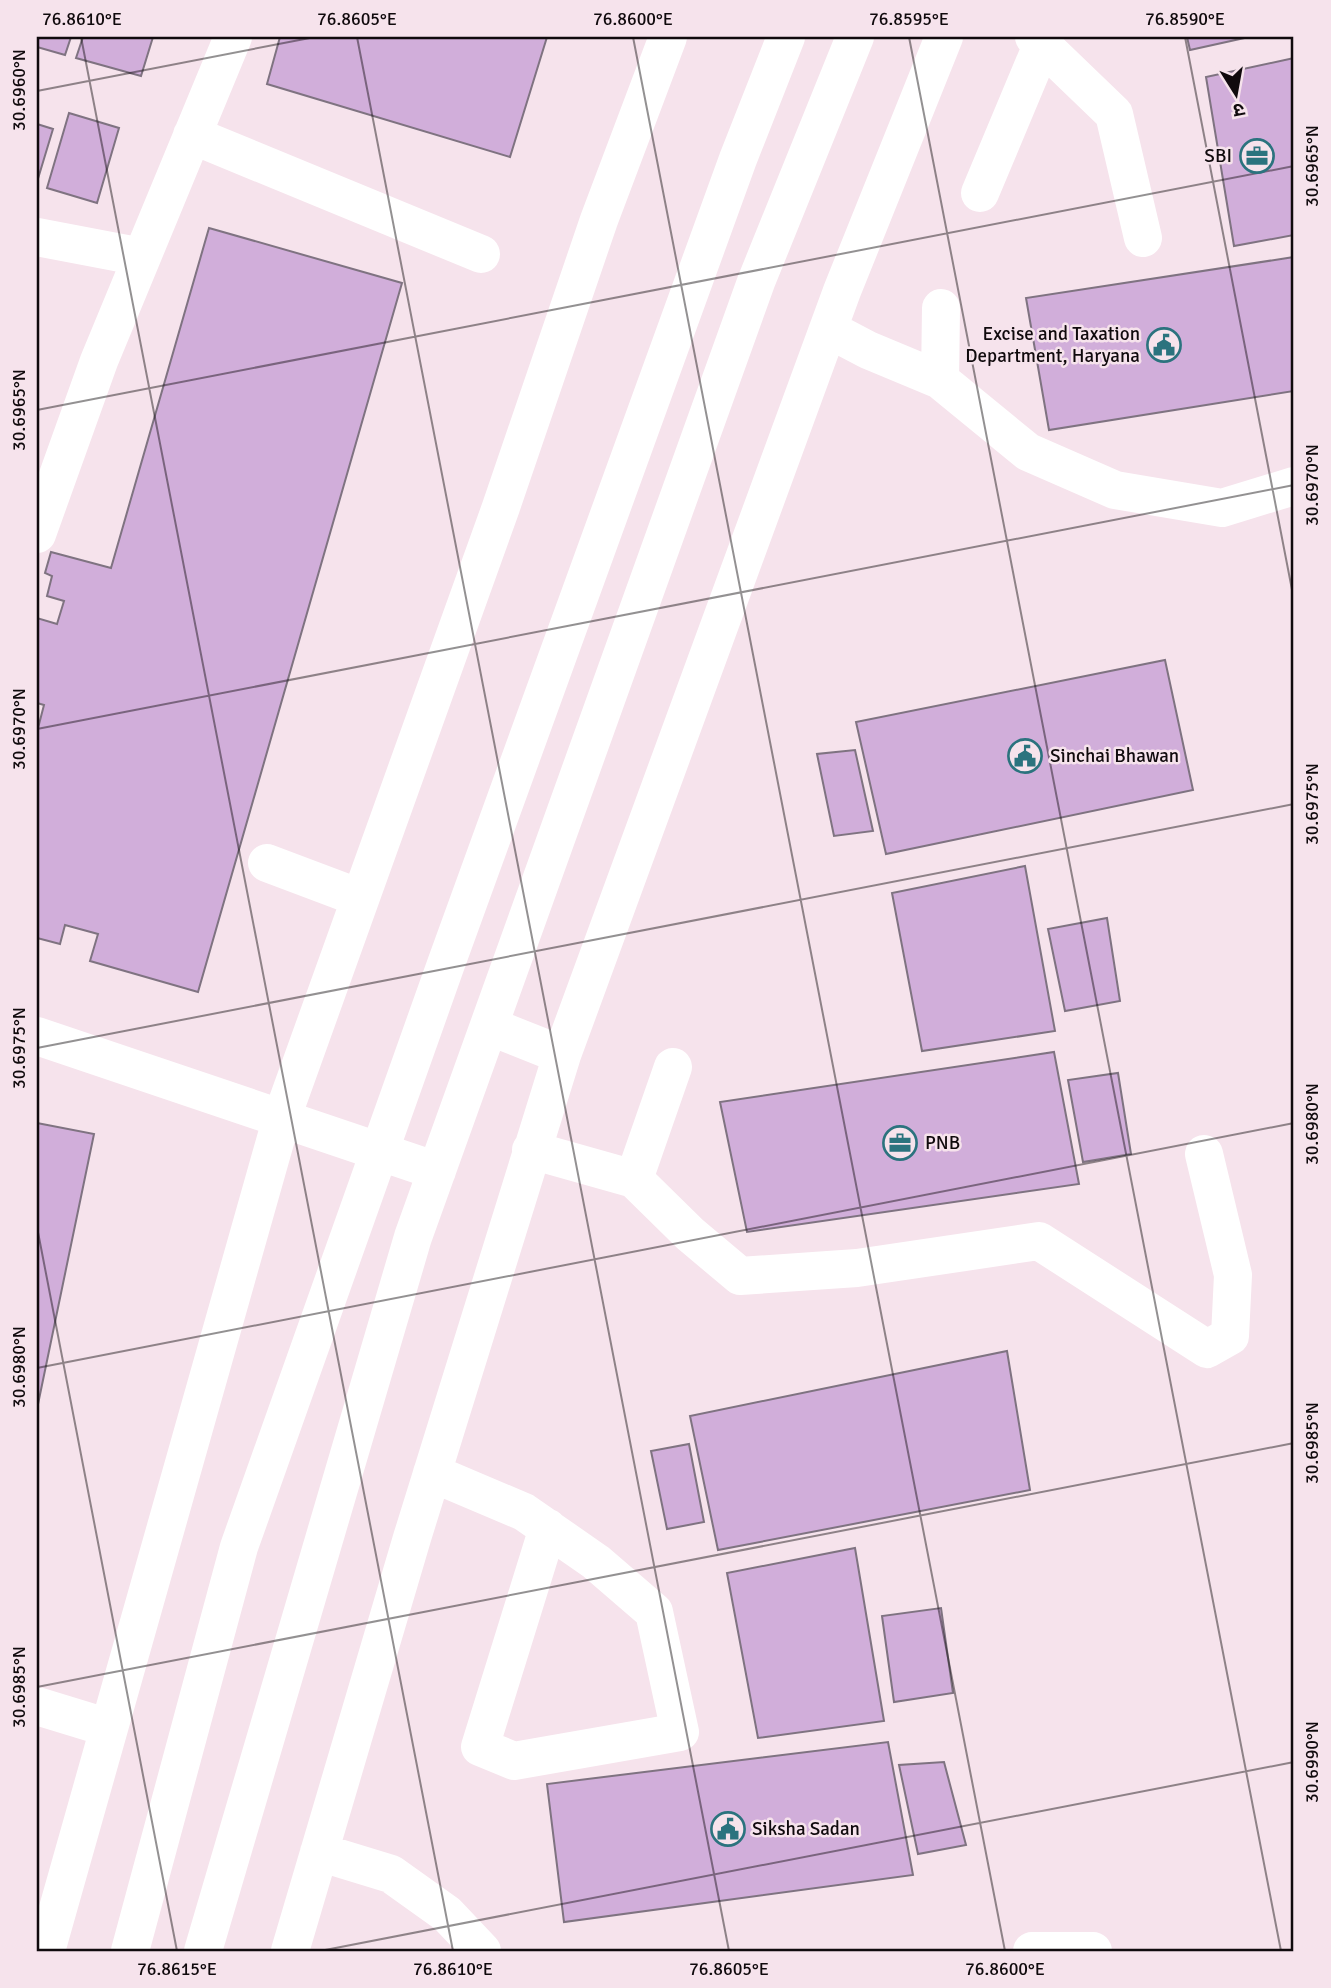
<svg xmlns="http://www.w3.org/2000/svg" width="1331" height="1988" viewBox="0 0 1331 1988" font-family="Signika,'Noto Sans Devanagari',sans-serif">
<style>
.building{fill:#d1aeda;stroke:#7f7381;stroke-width:2}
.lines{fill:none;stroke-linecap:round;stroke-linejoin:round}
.minor{stroke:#fff;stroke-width:38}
.ticks{fill:none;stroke:#100a0d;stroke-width:2;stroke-opacity:0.45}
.labels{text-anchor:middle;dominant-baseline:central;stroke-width:5;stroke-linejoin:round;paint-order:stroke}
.poi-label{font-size:19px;fill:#100a0d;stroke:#f6e3ec;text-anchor:start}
.neatline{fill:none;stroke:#100a0d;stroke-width:2.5}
.ticks-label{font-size:18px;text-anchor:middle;fill:#100a0d}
</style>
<rect width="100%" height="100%" fill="#f6e3ec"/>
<path class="building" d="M37 37H71L65 55 37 47Z
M83 37H153L141 76 76 58Z
M280 37H547L510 157 267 84Z
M1187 37H1249L1190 50Z
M1294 58V235L1234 246 1206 77Z
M69 113 119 128 97 203 47 188Z
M37 124 53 129 37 182Z
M209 228 402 283 198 992 90 961 98 934 65 925 60 944 37 938V732L44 705 37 703V618L57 624 64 601 47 596 52 576 45 573 51 552 111 568Z
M1294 257V391L1049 430 1026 298Z
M1165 660 1193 790 886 854 856 722Z
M855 750 873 831 834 836 817 754Z
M1025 866 1055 1031 922 1051 892 893Z
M1107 918 1120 1001 1065 1011 1048 929Z
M1054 1052 1079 1184 747 1232 720 1102Z
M1118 1073 1131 1154 1083 1162 1068 1080Z
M37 1123 94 1134 37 1409Z
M1007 1351 1030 1490 718 1550 690 1416Z
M689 1444 704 1522 667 1529 651 1451Z
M855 1548 884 1721 758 1738 727 1573Z
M941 1608 953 1693 894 1702 882 1616Z
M888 1742 913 1875 564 1922 547 1784Z
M944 1762 966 1845 918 1854 899 1765Z"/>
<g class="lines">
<path class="minor" d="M1034 37 1114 114 1143 238
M192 135 481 254
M980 193 1042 45
M37 237 142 257
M828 329 868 350 940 380 1028 452 1115 490 1222 508 1294 486
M940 380 941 308
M37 534 99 361 233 37
M267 863 360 898
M489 1026 562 1055
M37 1036 437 1171
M531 1150 634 1179 690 1234 740 1276 857 1268 1039 1241 1207 1349 1230 1336 1233 1275 1204 1154
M634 1179 673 1067
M432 1473 524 1512 596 1562 654 1612 680 1732 514 1761 480 1747 548 1528
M37 1706 109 1728
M319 1852 391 1874 447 1914 482 1951
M46 1951 282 1117 501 507 599 220 668 37
M130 1951 239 1547 446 964 738 159 786 37
M203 1951 413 1237 756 282 855 37
M290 1951 412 1538 562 1055 842 291 944 37
M1032 1951H1093"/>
</g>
<path class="ticks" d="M81 37 453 1951M357 37 729 1951M633 37 1005 1951M909 37 1281 1951M1185 37 1294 600M37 91 315 37M37 410 1294 166M37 729 1294 485M37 1048 1294 804M37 1227 177 1951M37 1368 1294 1123M37 1687 1294 1443M320 1951 1294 1762"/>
<defs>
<g id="office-ring" transform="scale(1.75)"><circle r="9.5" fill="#f6e3ec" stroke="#2b737e" stroke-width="1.5"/><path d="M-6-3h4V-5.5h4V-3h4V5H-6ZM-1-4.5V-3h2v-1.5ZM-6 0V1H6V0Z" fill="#2b737e"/></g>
<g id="civic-ring" transform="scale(1.75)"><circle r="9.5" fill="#f6e3ec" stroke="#2b737e" stroke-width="1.5"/><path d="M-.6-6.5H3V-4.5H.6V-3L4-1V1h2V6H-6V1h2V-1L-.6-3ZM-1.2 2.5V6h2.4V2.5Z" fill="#2b737e"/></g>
</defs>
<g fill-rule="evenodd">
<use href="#office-ring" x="1257" y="156"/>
<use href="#civic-ring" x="1164" y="345"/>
<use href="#civic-ring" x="1025" y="756"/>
<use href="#office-ring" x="900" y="1143"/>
<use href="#civic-ring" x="728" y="1829"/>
</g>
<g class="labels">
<g class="poi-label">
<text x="1232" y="156" text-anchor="end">SBI</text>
<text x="1140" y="334" text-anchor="end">Excise and Taxation<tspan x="1140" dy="22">Department, Haryana</tspan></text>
<text x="1050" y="756">Sinchai Bhawan</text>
<text x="925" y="1143">PNB</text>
<text x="752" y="1829">Siksha Sadan</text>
</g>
</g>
<rect width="1331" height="1988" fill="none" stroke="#f6e3ec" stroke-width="77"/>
<g transform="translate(1236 94) rotate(169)" stroke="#f6e3ec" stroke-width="5" paint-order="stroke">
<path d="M0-5L12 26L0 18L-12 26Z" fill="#100a0d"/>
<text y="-10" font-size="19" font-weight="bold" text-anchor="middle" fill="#100a0d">उ</text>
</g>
<rect x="38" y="38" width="1254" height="1912" class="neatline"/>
<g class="ticks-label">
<text x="82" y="25">76.8610°E</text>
<text x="357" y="25">76.8605°E</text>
<text x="633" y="25">76.8600°E</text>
<text x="909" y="25">76.8595°E</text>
<text x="1185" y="25">76.8590°E</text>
<text transform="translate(19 90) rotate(-90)" y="6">30.6960°N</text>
<text transform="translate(1312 166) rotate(-90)" y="6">30.6965°N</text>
<text transform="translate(19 410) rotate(-90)" y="6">30.6965°N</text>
<text transform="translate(1312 485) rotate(-90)" y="6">30.6970°N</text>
<text transform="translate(19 729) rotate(-90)" y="6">30.6970°N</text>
<text transform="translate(1312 804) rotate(-90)" y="6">30.6975°N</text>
<text transform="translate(19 1048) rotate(-90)" y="6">30.6975°N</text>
<text transform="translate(1312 1124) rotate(-90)" y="6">30.6980°N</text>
<text transform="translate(19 1367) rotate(-90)" y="6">30.6980°N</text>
<text transform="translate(1312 1443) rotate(-90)" y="6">30.6985°N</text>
<text transform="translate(19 1687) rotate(-90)" y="6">30.6985°N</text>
<text transform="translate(1312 1762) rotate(-90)" y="6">30.6990°N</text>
<text x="177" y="1975">76.8615°E</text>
<text x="453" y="1975">76.8610°E</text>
<text x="729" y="1975">76.8605°E</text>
<text x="1005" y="1975">76.8600°E</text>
</g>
</svg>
